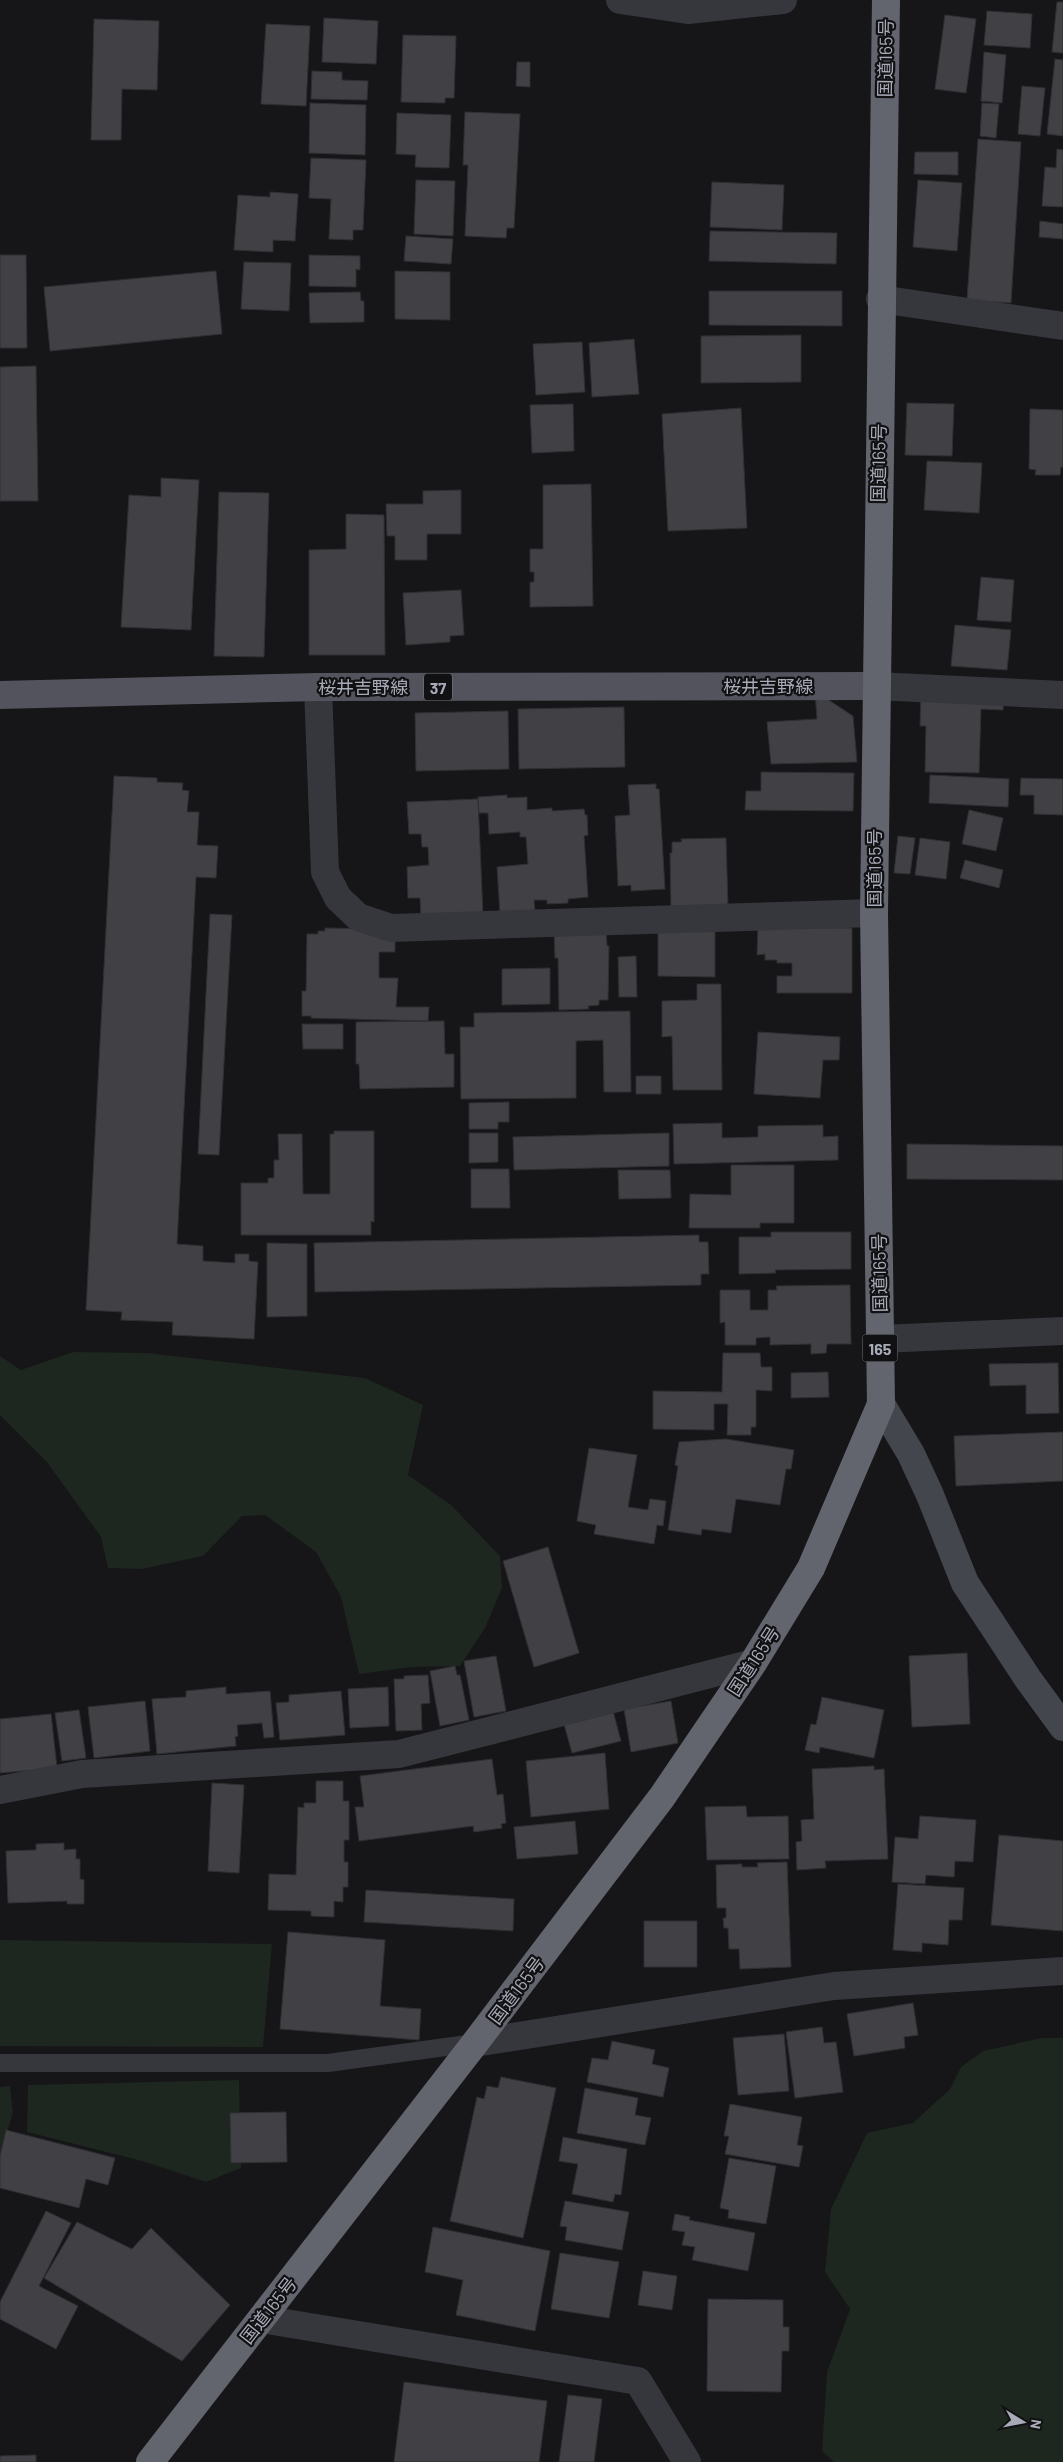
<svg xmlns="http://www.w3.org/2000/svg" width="1063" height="2462" viewBox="0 0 1063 2462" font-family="Barlow,'Noto Sans JP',sans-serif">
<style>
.green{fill:#1d261f}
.building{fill:#404045;stroke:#302f34}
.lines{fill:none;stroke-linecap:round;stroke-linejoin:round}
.lane{stroke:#36373d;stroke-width:18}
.street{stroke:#36373d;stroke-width:28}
.secondary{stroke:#44464d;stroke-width:28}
.primary{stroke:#52535c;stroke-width:28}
.highway{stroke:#62646e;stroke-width:28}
.labels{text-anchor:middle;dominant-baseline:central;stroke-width:4.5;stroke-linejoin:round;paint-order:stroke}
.shield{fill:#111012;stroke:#7a7c86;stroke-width:1}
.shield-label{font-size:16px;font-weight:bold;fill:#a7abb8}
.street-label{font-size:18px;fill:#a7abb8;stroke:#111012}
</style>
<rect width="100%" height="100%" fill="#161518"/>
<path class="green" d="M73 1352 148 1353 365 1378 423 1405 408 1475 451 1505 500 1556 502 1588 485 1628 460 1666 412 1667 359 1674 341 1597 316 1552 265 1515 242 1516 203 1556 142 1569 108 1568 101 1537 46 1461 0 1415V1356L21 1370Z
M0 1940 272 1944 263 2047 0 2046Z
M1041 2038H1063V2462H834L822 2451 827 2372 850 2309 825 2272 831 2209 867 2133 913 2123 950 2089 961 2067 983 2051Z
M239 2080 241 2168 206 2182 142 2161 27 2132 28 2085Z
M10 2086 13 2112 0 2158V2087Z"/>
<path class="building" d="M1057 2H1063V53L1052 52Z
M987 11 1032 14 1030 48 984 45Z
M945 15 976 19 966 93 935 89Z
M324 18 378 21 376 64 322 62Z
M94 19 159 21 157 90 122 89 121 140H91Z
M266 24 310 26 306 106 261 104Z
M403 35 456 36 454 98H445V103L401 102Z
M984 52 1006 55 1002 103 981 101Z
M1055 59 1063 60V136L1047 134Z
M517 62H530V87L516 86Z
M312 71 342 72V80L368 81 367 100 311 99Z
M1022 86 1045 88 1040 136 1018 134Z
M310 103 366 105 365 155 309 153Z
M982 103 999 104 996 138 980 136Z
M465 112 520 114 514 228H507L506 238 465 236 468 165H463Z
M397 113 451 115 449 168 415 167 416 155 396 154Z
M978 139 1021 142 1011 303 967 300Z
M1057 149 1063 150V207L1042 206 1045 167 1056 168Z
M915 152H958V175L914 174Z
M311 158 366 160 363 230H353V240L329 239 331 199 309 198Z
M416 180 455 181 453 236 414 234Z
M918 180 962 183 957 251 913 247Z
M712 182 784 185 782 230 710 227Z
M270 192 298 194 295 241 273 240V252L234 250 238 195 270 197Z
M1040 221 1063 224V239L1039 237Z
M710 231 837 233 836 264 709 261Z
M406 236 453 239 451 264 404 261Z
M0 255H26L27 348H0Z
M309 255 360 256V270L356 269V287L309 286Z
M244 262 291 263 289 311 241 309Z
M216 271 222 334 50 351 44 287Z
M395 271 450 272V320L395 319Z
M709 291H842V326L709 325Z
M360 292 361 301H364V322L310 323 309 293Z
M801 335V382L701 383V336Z
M634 339 639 394 592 397 589 343Z
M582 342 585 392 536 395 533 344Z
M36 366 38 501H0V367Z
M907 403 954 404 952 456 905 455Z
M573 404 574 451 532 453 530 405Z
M741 408 747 528 668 531 662 414Z
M1030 409 1063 410V467H1061L1060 475H1035L1036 470 1029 469Z
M927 461 982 463 979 513 924 510Z
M161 478 199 480 191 630 121 627 129 495 161 497Z
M591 484 593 606 530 607V582H534V572H530V549H543V485Z
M461 490V534H427V560H395V536H387L386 504H423V491Z
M219 492 269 493 264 657 214 656Z
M346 514 384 515 385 655H309V550L346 549Z
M981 577 1014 580 1011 622 977 620Z
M461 590 464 635 450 636V642L406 645 403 593Z
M955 625 1011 630 1007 670 951 666Z
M815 691 853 716 857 762 771 764 767 722 817 719Z
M921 695 1004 696 1003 710 981 709 979 773 925 772 926 726H920Z
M624 707 625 767 519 769 518 709Z
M508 711 509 769 416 771 415 713Z
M761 772 854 773 853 811 745 810 746 791H761Z
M930 775 1009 779 1008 807 929 803Z
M114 776 157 778V782L183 783 182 790 189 791 187 812H199L197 845 218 846 216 878 196 877 177 1244 203 1246V1261L235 1263V1254H249V1261L258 1262 254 1339 172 1335 173 1322 121 1320 122 1312 86 1310Z
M1021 778 1063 779V815L1034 814V795H1020Z
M656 784V789H659L665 889 631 891V885L618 886 615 816 630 815 628 785Z
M507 795V798L527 797V810L552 808V811L584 809 585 815H587L588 835 584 836 588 897 568 899V903L547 904V900H534L535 912 500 914 497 867 528 864 526 837H520V832L489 834 488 813H479L478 797Z
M478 799 483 915 421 918 420 898H408L407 867 429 865 428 847H422L421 834H409L407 802Z
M969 810 1003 818 996 851 962 844Z
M898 836 915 838 910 874 894 873Z
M726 838 728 907 671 908 670 853H672V842H682L681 839Z
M920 838 950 842 946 879 915 875Z
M965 860 1003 870 999 888 960 878Z
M210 914 232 915 219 1155 198 1154Z
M606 926 607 946H609L608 1000H599V1005L588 1006 589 1009 559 1010 558 958H555L554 928Z
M758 927 852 928V993H777V976H792V963H777V960H765V954L757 955Z
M325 928 375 929 395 933V952H379V978H398L396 1007H429L428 1021 311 1018V1016H302V991H306L307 934H318V931H325Z
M658 931H715V977L658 976Z
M636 956 637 997H619L618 957Z
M550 968V1004L502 1005V969Z
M697 984H721L722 1090H673L672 1036 662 1037V1001L697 1000Z
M630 1011 631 1092H604L603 1040 576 1041V1098L461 1099 460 1027H474V1013Z
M444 1021 445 1054H454V1087L360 1089 359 1064H356V1022Z
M302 1024H343V1049H303Z
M758 1032 840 1037 839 1060H823L820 1098 754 1094Z
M636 1076H661V1094H636Z
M509 1102V1122H498V1129H469V1103Z
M722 1123V1138L758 1137V1126L823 1125V1137L838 1136V1160L674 1164 673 1124Z
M334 1131H374V1222L371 1221V1235H241V1183H268V1178H274V1160H279L278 1134H302L303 1194H330V1134H334Z
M469 1133H498V1162L469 1163Z
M669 1133V1166L514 1170 513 1137Z
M907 1144 1063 1146V1180L907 1179Z
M731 1165H794V1223H760V1228H689L690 1194 731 1195Z
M471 1169H509L510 1208H471Z
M618 1170H670L671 1198 619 1199Z
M771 1232H851V1269L775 1270 776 1273 739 1274V1237H771Z
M699 1235V1242H708L709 1274H701V1285L315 1292 314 1243Z
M267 1243 307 1244V1316L267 1317Z
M850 1285 851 1344H827L826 1353 811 1354V1344L770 1345V1337L756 1338V1345H725V1322L720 1323V1290H750V1310H768V1290H777L776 1286Z
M723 1353H760L761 1367H772V1391L756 1390V1427H751V1435H727L728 1404H714V1430L653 1429V1391L722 1392Z
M1058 1363 1059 1413 1026 1414V1385L990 1386 989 1364Z
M828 1372 829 1397 791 1398V1373Z
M1063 1432V1481L956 1486 954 1436Z
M726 1439 794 1450 791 1469H786L780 1505 736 1499 731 1533 702 1529 701 1535 668 1530 678 1466 675 1465 679 1442Z
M589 1448 637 1455 628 1507 648 1510 650 1499 666 1501 663 1526 657 1525 654 1544 594 1534 596 1525 577 1521Z
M548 1547 579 1653 534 1667 503 1561Z
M967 1653 970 1724 912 1727 909 1656Z
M496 1656 506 1711 474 1717 464 1661Z
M455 1666 457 1675H460L469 1720 440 1726 430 1671Z
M428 1675 430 1703 421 1704 422 1730 396 1731 394 1679H404V1676Z
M226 1687V1694L270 1691 274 1737 264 1738 262 1723 237 1725 238 1736 235 1737 236 1746 157 1754 152 1699 186 1697V1691Z
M388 1687 389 1726 350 1728 348 1689Z
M341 1691 345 1735 280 1740 276 1703 289 1702V1695Z
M822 1697 884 1710 874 1758 820 1747 819 1753 805 1750 811 1724 816 1725Z
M145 1701 150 1751 94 1758 88 1707Z
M671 1701 678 1743 631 1752 624 1709Z
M79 1710 86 1758 62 1761 55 1713Z
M613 1711 621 1741 572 1753 564 1724Z
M51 1714 57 1768 0 1773V1719Z
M605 1753 609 1809 531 1817 526 1761Z
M492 1759 497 1795 503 1794 506 1823 501 1824 502 1828 474 1832 473 1826 359 1841 355 1807H364L360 1776Z
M874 1766V1770L884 1769 888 1859 825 1861 826 1868 797 1870 796 1842 802 1841 801 1820 814 1819 812 1769Z
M316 1781H343V1801H349V1840H344V1862H348V1887H343V1902L334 1901V1917L311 1916V1911L268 1910 269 1874 296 1875 298 1807 304 1808V1803H316Z
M212 1783 244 1785 239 1873 208 1871Z
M746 1806 747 1817 788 1816 789 1859 707 1860 705 1807Z
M920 1816 976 1820 973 1862 955 1861 954 1877 926 1875 925 1884 892 1882 895 1837 918 1839Z
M575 1821 578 1854 517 1859 514 1827Z
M999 1835 1063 1841V1931L991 1925Z
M64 1843V1850L76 1849V1859H80V1879L84 1880V1904H67V1901L8 1903 6 1851 36 1850V1844Z
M787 1862 791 1967 740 1969 739 1949H729L728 1928H724L723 1918H726V1908H717L716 1865 742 1864V1867H758L757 1863Z
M898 1884 964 1888 962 1920H949L948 1945 922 1943V1952L893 1950Z
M366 1890 514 1899 513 1931 364 1922Z
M644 1921H697V1967H644Z
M288 1932 385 1940 380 2006 421 2009 419 2040 280 2029Z
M913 2003 918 2035 904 2037 905 2048 854 2056 847 2014Z
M822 2027 824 2043 836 2042 843 2092 795 2098 786 2032Z
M784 2034 789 2091 738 2095 733 2038Z
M612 2041 655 2050 652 2064 669 2068 663 2097 587 2082 592 2058 608 2060Z
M501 2077 556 2088 523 2238 450 2221 477 2097 484 2099 487 2086 498 2088Z
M585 2088 638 2098 635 2115 651 2118 645 2145 577 2133Z
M730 2104 802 2117 797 2145 803 2146 799 2167 725 2154 729 2136H724Z
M286 2112 287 2162 231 2163 230 2113Z
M6 2130 115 2158 108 2185 86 2179 79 2208 0 2188V2156Z
M563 2137 627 2149 621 2195 615 2194 613 2202 572 2194 578 2164 559 2161Z
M729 2158 776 2166 766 2224 728 2218 729 2210 720 2208Z
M565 2201 629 2212 622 2250 565 2240 567 2227 560 2226Z
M46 2211 71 2223 39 2286 78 2306 56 2349 0 2319V2302Z
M675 2214 690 2217 689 2220 755 2233 748 2271 692 2260 695 2247 682 2245 685 2232 672 2230Z
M77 2222 132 2249 151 2228 230 2305 182 2361 44 2278Z
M433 2227 550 2251 535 2331 456 2315 463 2280 425 2272Z
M560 2253 619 2262 609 2318 551 2309Z
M643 2271 677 2276 672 2310 638 2305Z
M708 2299 783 2300V2327H789V2351H782L781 2392 707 2391Z
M404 2382 547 2401 539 2462H394Z
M568 2395 602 2399 594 2462H559Z
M36 2455V2462H0V2456Z"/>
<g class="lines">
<path class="lane" d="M0 2063H328L475 2043"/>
<path class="street" d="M620 0 688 10 783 0
M880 299 1063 326
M875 686 1063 695
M318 687 325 872 338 898 358 917 391 928 874 913
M880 1339 1063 1331
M0 1790 82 1774 399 1754 753 1663
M475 2043 834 1986 1063 1971
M261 2319 638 2381 687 2462"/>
<path class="secondary" d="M881 1404 911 1454 930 1495 965 1583 1028 1679 1063 1727"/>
<path class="primary" d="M0 695 318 687 875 686"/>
<path class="highway" d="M150 2462 475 2043 662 1797 753 1663 811 1568 881 1404 874 913 886 0"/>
</g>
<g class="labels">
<g class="shield">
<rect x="424" y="673.5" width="28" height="27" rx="4"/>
<rect x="862.5" y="1334.5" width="35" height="27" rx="4"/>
</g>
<g class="shield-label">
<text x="438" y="687">37</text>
<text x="880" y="1348">165</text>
</g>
<g class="street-label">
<text transform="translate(885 58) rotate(-89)">国道165号</text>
<text transform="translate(878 463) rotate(-89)">国道165号</text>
<text x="768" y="686">桜井吉野線</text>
<text x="363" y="687">桜井吉野線</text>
<text transform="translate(874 868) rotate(-90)">国道165号</text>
<text transform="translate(879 1273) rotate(-91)">国道165号</text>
<text transform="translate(753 1661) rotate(-57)">国道165号</text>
<text transform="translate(516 1990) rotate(-53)">国道165号</text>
<text transform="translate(268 2310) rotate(-52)">国道165号</text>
</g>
</g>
<g transform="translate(1023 2422) rotate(100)" stroke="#111012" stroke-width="4" paint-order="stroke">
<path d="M0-4L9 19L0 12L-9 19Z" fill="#a7abb8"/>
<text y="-8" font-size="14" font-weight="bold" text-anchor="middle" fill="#a7abb8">N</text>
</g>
</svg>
